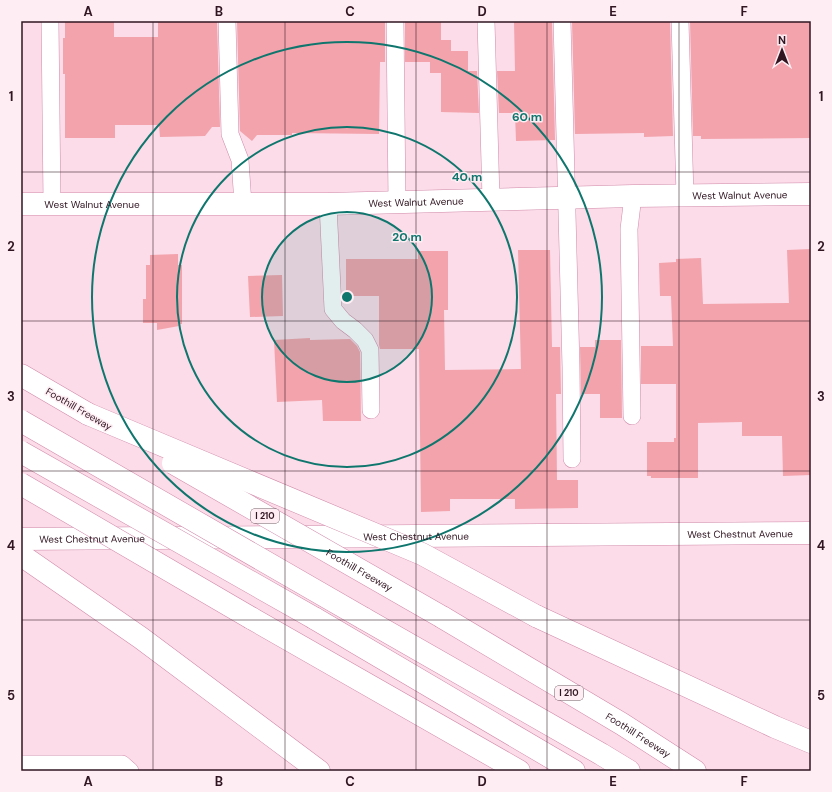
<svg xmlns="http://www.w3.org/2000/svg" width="832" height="792" viewBox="0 0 832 792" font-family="'DM Sans',sans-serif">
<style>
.building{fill:#f3a3ac}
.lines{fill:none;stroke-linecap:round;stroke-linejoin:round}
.service-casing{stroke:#d18aa9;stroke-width:18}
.minor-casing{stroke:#d18aa9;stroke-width:23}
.motorway-casing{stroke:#d18aa9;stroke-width:23}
.service{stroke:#fff;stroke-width:17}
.minor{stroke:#fff;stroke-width:22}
.motorway{stroke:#fff;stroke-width:22}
.motorway-bridge-casing{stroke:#d18aa9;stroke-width:23;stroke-linecap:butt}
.motorway-bridge{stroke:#fff;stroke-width:22}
.grid{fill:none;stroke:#311622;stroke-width:1;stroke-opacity:0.55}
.ring{fill:none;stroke:#0f766e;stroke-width:2}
.labels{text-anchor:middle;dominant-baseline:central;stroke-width:3;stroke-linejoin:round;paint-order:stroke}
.shield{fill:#feeef4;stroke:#6e5761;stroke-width:1}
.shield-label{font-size:9px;font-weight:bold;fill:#311622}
.street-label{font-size:10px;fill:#311622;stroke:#feeef4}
.centre{fill:#0f766e;stroke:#feeef4;stroke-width:2}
.ring-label{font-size:12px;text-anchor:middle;font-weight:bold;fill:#0f766e;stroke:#feeef4;stroke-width:3;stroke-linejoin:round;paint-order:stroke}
.neatline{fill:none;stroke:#311622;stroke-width:1.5}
.grid-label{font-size:13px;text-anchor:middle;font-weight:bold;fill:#311622}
</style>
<rect width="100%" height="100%" fill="#fbdce8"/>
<path class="building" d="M65 21H114V37H158V21H217L220 127H212L205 136 160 137 159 125H115V138H65V74H63V38H65Z
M237 21H385V62H380L379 134 292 133V135H257L252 141 240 131Z
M405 21H441V40H451V51H468V71H477L479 113 441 112V73H430V62H405Z
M514 21H552L555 140 516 141 515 113H499L497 71H515Z
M572 21H670L673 136 644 137V133L575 134Z
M690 21H811V138L701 139V136H693Z
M811 249V475L783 476 782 436H742V422L698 423V478H651V476H647V442H674V438H676V384H641V346H673L671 296H660L659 263 676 262V259L701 258 703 304 789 303 787 250Z
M518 250H550L552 347H560L561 394H556L557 480H578V508L515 509V499H450V511L421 512 419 349H380L379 345V296H346V259H418V251H448V310H444L445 370 521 369Z
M178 254V265H182V324H179V326L157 330V323H143V299H146V265H150V255Z
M282 275 283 316 250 317 248 276Z
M310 338V340L350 339 357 346 360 352 361 421H323L322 400 277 402 274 340Z
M595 340H621L622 418H600V394H581L580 347H595Z"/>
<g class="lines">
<g class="service-casing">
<path id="service" d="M50 21 52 204
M227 21 230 134 240 160 243 204
M395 21 397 202
M486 21 491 199
M562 21 571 367 572 459
M680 21 685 196
M328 204 333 309 343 321 355 330 365 340 370 350 371 410
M632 416 629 229 633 196
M21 764H122L130 771"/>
</g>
<g class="minor-casing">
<g id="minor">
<path id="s1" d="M21 204H328L633 196 811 194"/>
<path id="s2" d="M21 539 811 533"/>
</g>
</g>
<g class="motorway-casing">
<g id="motorway">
<path d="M21 375 88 414"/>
<path d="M21 555 141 638 319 771"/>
<path d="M536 616 775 727 811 742"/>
<path id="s3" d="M442 617 622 724 695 771"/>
<path d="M251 618 519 771"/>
<path d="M314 618 574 771"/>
<path d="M363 618 601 754 629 771"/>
</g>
</g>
<use href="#service" class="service"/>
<use href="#minor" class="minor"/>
<use href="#motorway" class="motorway"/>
<g class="motorway-bridge-casing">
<g id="motorway-bridge">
<path d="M88 414 422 554 536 616"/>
<path d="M21 421 363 618"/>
<path d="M21 452 314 618"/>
<path id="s4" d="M173 463 442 617"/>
<path d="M21 484 251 618"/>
</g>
</g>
<use href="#motorway-bridge" class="motorway-bridge"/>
</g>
<path class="grid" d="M153 21V771M285 21V771M416 21V771M547 21V771M679 21V771M21 172H811M21 321H811M21 471H811M21 620H811"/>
<circle cx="347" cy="297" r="85" fill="#0f766e" fill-opacity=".12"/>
<g class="ring">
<circle cx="347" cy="297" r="85"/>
<circle cx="347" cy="297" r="170"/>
<circle cx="347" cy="297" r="255"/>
</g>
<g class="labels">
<g class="shield">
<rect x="251" y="509" width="28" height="14" rx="3"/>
<rect x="555" y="686" width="28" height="14" rx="3"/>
</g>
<g class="shield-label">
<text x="265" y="516">I 210</text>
<text x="569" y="693">I 210</text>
</g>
<g class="street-label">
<text stroke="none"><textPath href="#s1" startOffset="719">West Walnut Avenue</textPath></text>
<text stroke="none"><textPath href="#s1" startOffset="395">West Walnut Avenue</textPath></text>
<text stroke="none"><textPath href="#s1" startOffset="71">West Walnut Avenue</textPath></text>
<text transform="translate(79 409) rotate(30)">Foothill Freeway</text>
<text stroke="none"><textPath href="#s2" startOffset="719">West Chestnut Avenue</textPath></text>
<text stroke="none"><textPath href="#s2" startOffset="395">West Chestnut Avenue</textPath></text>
<text stroke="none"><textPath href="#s2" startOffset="71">West Chestnut Avenue</textPath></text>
<text stroke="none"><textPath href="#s4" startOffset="215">Foothill Freeway</textPath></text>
<text stroke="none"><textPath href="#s3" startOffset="229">Foothill Freeway</textPath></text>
</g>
</g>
<circle cx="347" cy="297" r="6" class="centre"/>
<g class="ring-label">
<text x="527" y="121">60 m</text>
<text x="467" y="181">40 m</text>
<text x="407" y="241">20 m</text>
</g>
<rect width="832" height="792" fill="none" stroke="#feeef4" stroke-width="44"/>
<g transform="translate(782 50)" stroke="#feeef4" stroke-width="3" paint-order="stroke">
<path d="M0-3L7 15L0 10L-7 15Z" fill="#311622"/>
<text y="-6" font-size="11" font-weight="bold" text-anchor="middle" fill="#311622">N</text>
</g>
<rect x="22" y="22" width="788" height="748" class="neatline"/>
<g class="grid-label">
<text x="88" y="16">A</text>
<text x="219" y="16">B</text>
<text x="350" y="16">C</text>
<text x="482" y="16">D</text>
<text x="613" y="16">E</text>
<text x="744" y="16">F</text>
<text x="11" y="101">1</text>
<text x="821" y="101">1</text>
<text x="11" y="251">2</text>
<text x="821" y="251">2</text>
<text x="11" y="401">3</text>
<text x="821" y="401">3</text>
<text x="11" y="550">4</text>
<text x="821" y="550">4</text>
<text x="11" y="700">5</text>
<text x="821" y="700">5</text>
<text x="88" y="786">A</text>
<text x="219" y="786">B</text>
<text x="350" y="786">C</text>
<text x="482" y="786">D</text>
<text x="613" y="786">E</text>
<text x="744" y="786">F</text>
</g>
</svg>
